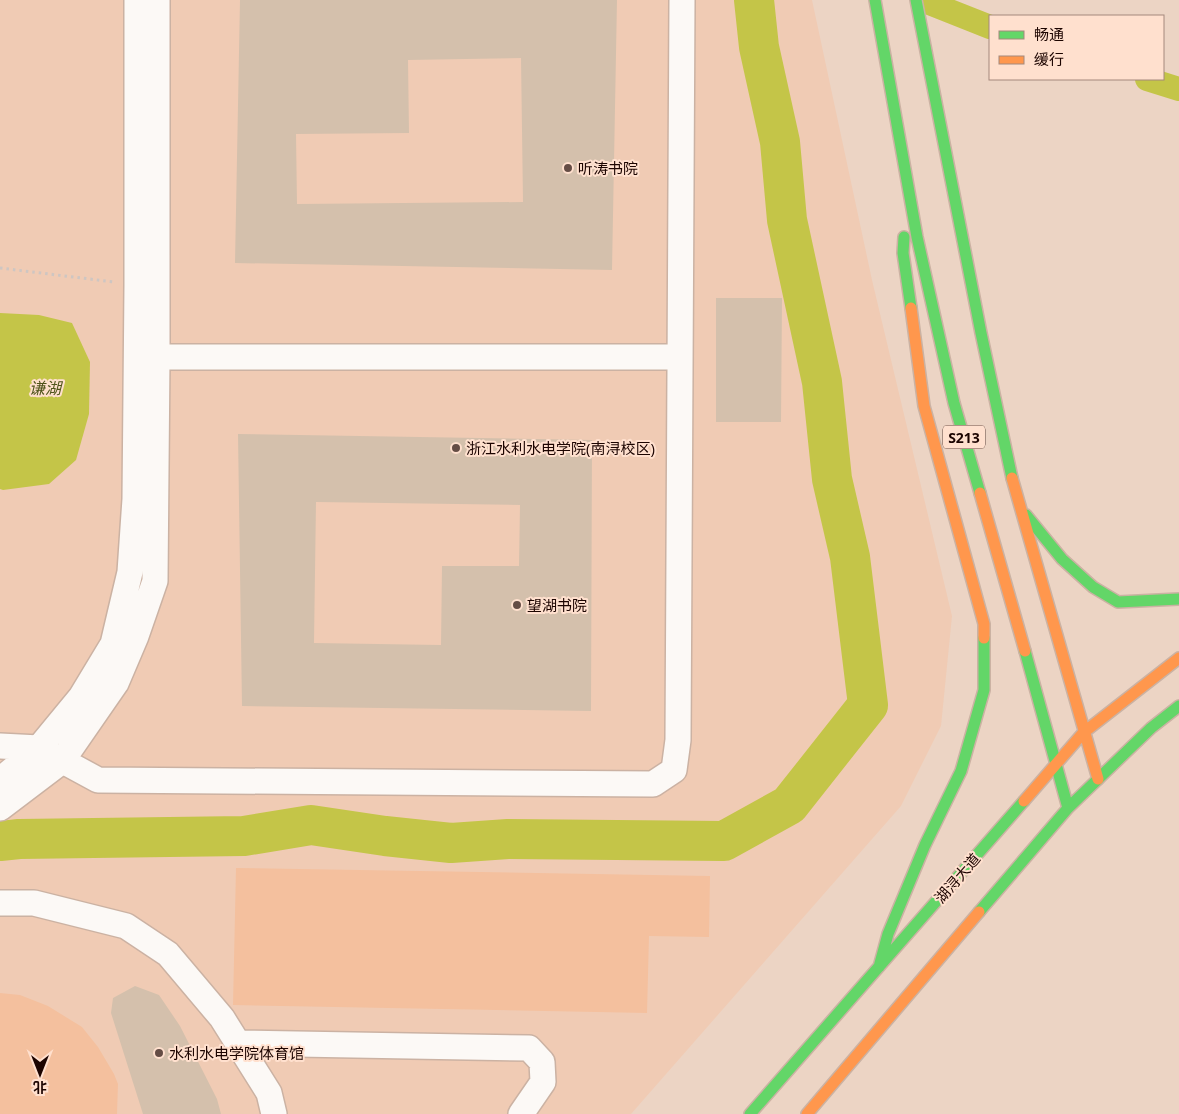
<svg xmlns="http://www.w3.org/2000/svg" width="1179" height="1114" viewBox="0 0 1179 1114" font-family="'Open Sans','Noto Sans SC',sans-serif">
<style>
.built{fill:#f0cbb4}
.green{fill:#f4c09e}
.water{fill:#c4c548}
.lines{fill:none;stroke-linecap:round;stroke-linejoin:round}
.canal{stroke:#c4c548;stroke-width:24}
.river{stroke:#c4c548;stroke-width:40}
.building{fill:#d4c0ac;fill-rule:evenodd}
.street-casing{stroke:#cbb2a3;stroke-width:28}
.fast-casing{stroke:#cbb2a3;stroke-width:14}
.slow-casing{stroke:#cbb2a3;stroke-width:14}
.path{stroke:#cec6c2;stroke-width:3;stroke-dasharray:2.5 4;stroke-linecap:butt}
.street{stroke:#fcf9f6;stroke-width:25}
.fast{stroke:#63d668;stroke-width:11}
.slow{stroke:#ff974d;stroke-width:11}
.poi-dot{fill:#654d45;stroke:#ffe0ce;stroke-width:2}
.labels{text-anchor:middle;dominant-baseline:central;stroke-width:4;stroke-linejoin:round;paint-order:stroke}
.shield{fill:#ffe0ce;stroke:#60463e;stroke-width:1}
.shield-label{font-size:14px;font-weight:bold;fill:#1c0400}
.poi-label{font-size:15px;fill:#1c0400;stroke:#ffe0ce;text-anchor:start}
.street-label{font-size:15px;fill:#1c0400;stroke:#ffe0ce}
.water-label{font-size:16px;font-style:italic;fill:#50541b;stroke:#ffe0ce}
</style>
<rect width="100%" height="100%" fill="#ecd4c4"/>
<path class="built" d="M0 0H812L872 280 952 616 941 726 901 806 631 1114H0Z"/>
<path class="green" d="M236 868 710 876 709 937 649 936 647 1013 233 1005Z
M0 993 20 995 48 1006 82 1027 98 1047 114 1074 118 1084 117 1114H0Z"/>
<path class="water" d="M0 313 39 315 72 323 90 362 89 414 76 460 49 484 3 490 0 489Z"/>
<g class="lines">
<path class="canal" d="M922 0 990 27
M1147 79 1179 89"/>
<path class="river" d="M0 841 19 839 244 836 311 825 385 836 451 843 508 839 724 841 789 805 868 705 850 557 832 479 822 382 787 220 780 142 759 47 754 0"/>
</g>
<path class="building" d="M240 0H617L612 270 235 263ZM521 58 523 202 297 204 296 134 409 133 408 60Z
M716 298H782L781 422H716Z
M238 434 592 440 591 711 242 706ZM316 502 520 505 519 566H442L441 645 314 643Z
M135 986 159 995 180 1026 217 1099 221 1114H143L111 1013 113 998Z"/>
<g class="lines">
<g class="street-casing">
<path id="street" d="M157 357H680
M0 746 39 748 98 780 653 784 674 770 678 740 682 0
M0 780 39 748 81 697 113 644 130 572 135 499 137 285V0
M0 808 62 761 116 683 136 636 155 581 157 357V0
M0 903H34L126 926 168 954 222 1018 269 1093 274 1114
M238 1043 529 1048 542 1062 543 1082 521 1114"/>
</g>
<g class="fast-casing">
<path id="fast" d="M875 0 917 237 954 403 980 493
M916 0 981 333 1012 478
M904 237 903 253 911 308
M1026 515 1062 559 1093 587 1118 602 1179 599
M1025 651 1068 808
M979 912 1068 808 1151 728 1179 706
M879 967 888 934 925 845 961 771 984 690V638
M750 1114 1024 801"/>
</g>
<g class="slow-casing">
<path id="slow" d="M911 308 924 406 984 624V638
M1012 478 1098 779
M980 493 1025 651
M1024 801 1083 733 1179 658
M807 1114 979 912"/>
</g>
<path class="path" d="M0 268 114 282"/>
<use href="#street" class="street"/>
<use href="#fast" class="fast"/>
<use href="#slow" class="slow"/>
</g>
<g class="poi-dot">
<circle cx="568" cy="168" r="5"/>
<circle cx="456" cy="448" r="5"/>
<circle cx="517" cy="605" r="5"/>
<circle cx="159" cy="1053" r="5"/>
</g>
<g class="labels">
<rect class="shield" x="943" y="425.5" width="42" height="23" rx="4"/>
<g class="shield-label">
<text x="964" y="437">S213</text>
</g>
<g class="poi-label">
<text x="578" y="168">听涛书院</text>
<text x="466" y="448">浙江水利水电学院(南浔校区)</text>
<text x="527" y="605">望湖书院</text>
<text x="169" y="1053">水利水电学院体育馆</text>
</g>
<g class="street-label">
<text transform="translate(957 878) rotate(-49)">湖浔大道</text>
</g>
<g class="water-label">
<text x="45" y="388">谦湖</text>
</g>
</g>
<rect x="989" y="15" width="175" height="65" fill="#ffe0ce" stroke="#a4887c"/>
<rect x="999" y="31" width="25" height="8" fill="#63d668" stroke="#a4887c"/>
<text x="1034" y="40" font-size="15" fill="#1c0400">畅通</text>
<rect x="999" y="56" width="25" height="8" fill="#ff974d" stroke="#a4887c"/>
<text x="1034" y="65" font-size="15" fill="#1c0400">缓行</text>
<g transform="translate(40 1074) rotate(180)" stroke="#ffe0ce" stroke-width="4" paint-order="stroke">
<path d="M0-4L9 19L0 12L-9 19Z" fill="#1c0400"/>
<text y="-8" font-size="14" font-weight="bold" text-anchor="middle" fill="#1c0400">北</text>
</g>
</svg>
